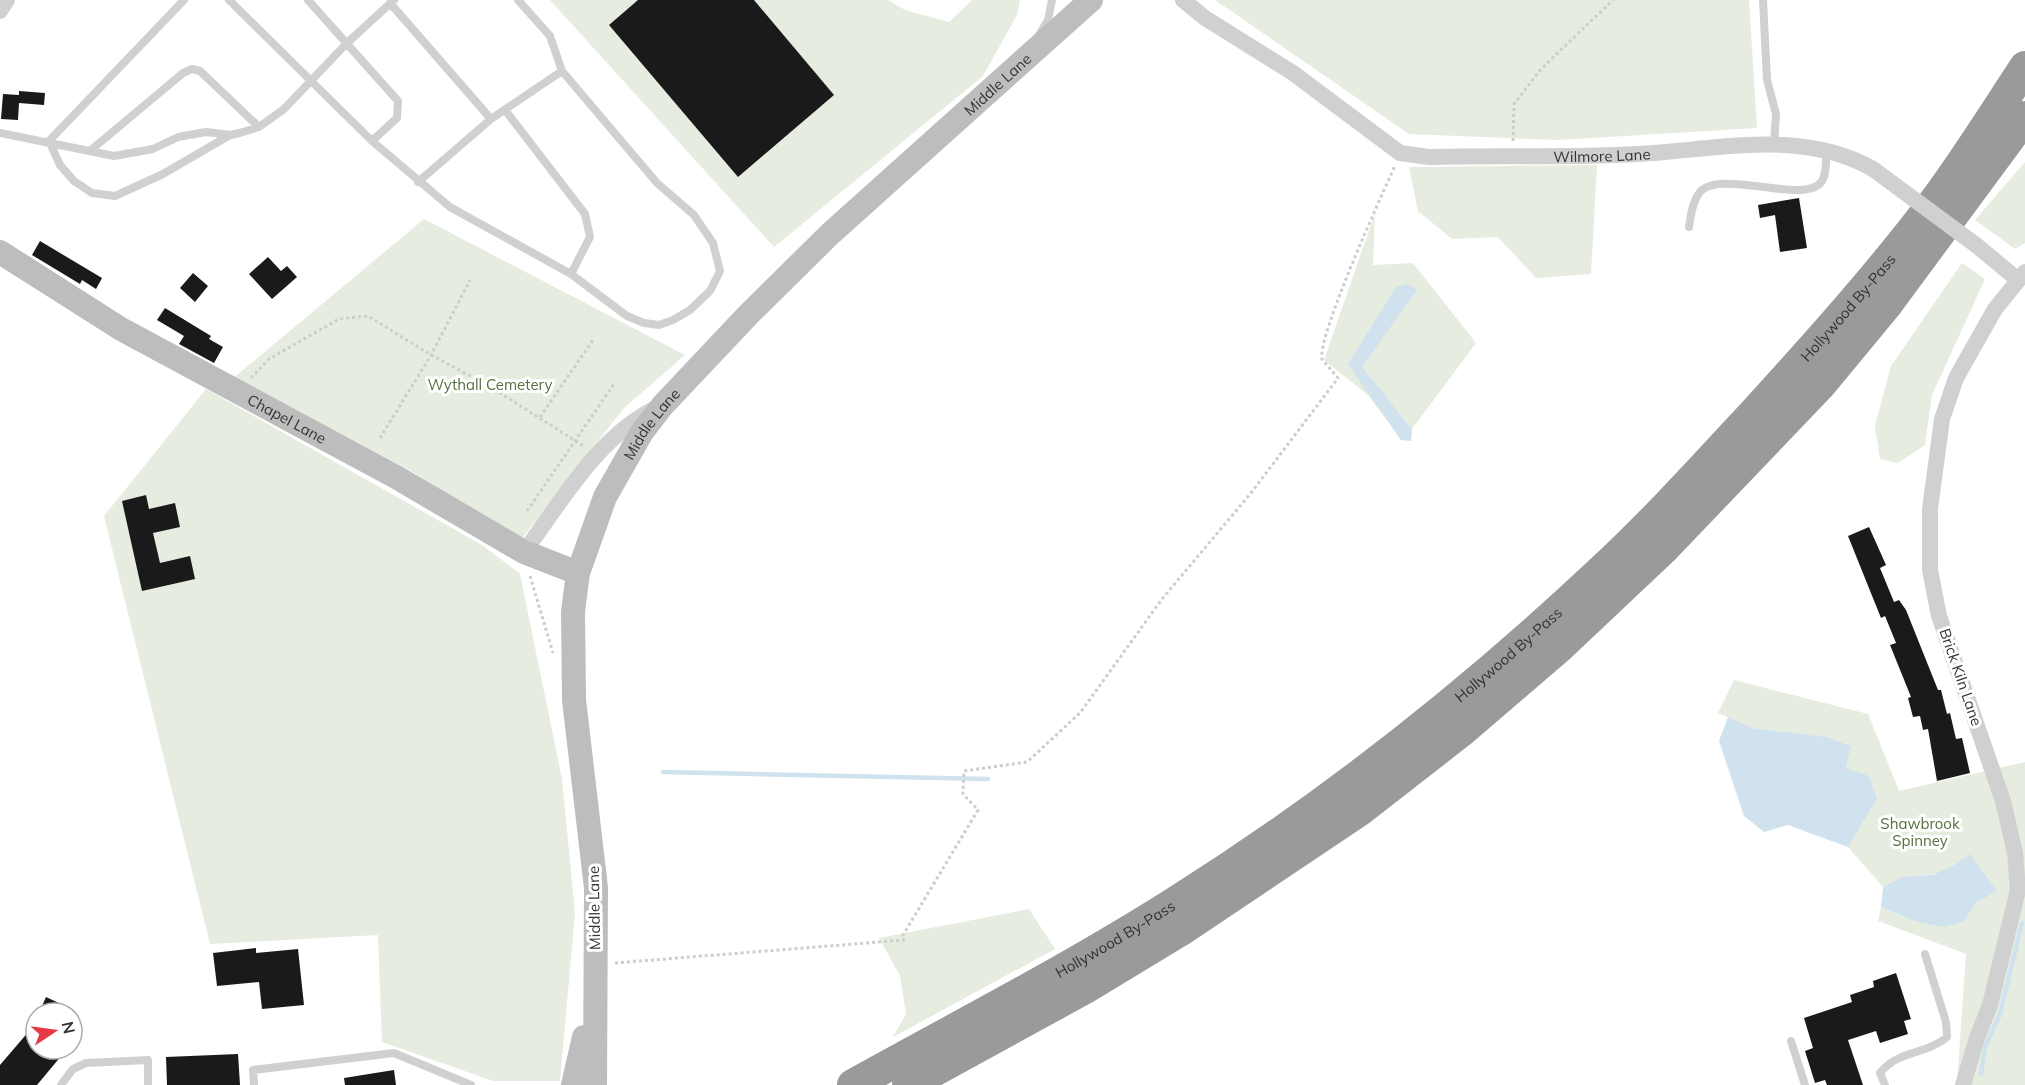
<svg xmlns="http://www.w3.org/2000/svg" width="2025" height="1085" viewBox="0 0 2025 1085" font-family="Mulish,sans-serif">
<style>
.green{fill:#e6ecdf}
.water{fill:#cfe2ee}
.lines{fill:none;stroke-linecap:round;stroke-linejoin:round}
.stream{stroke:#cfe2ee;stroke-width:4.5}
.building{fill:#1a1a1a}
.path{stroke:#cdcdcd;stroke-width:3;stroke-dasharray:3 3;stroke-linecap:butt}
.lane{stroke:#d0d0d0;stroke-width:8}
.street{stroke:#d0d0d0;stroke-width:16}
.secondary{stroke:#bdbdbd;stroke-width:24}
.highway{stroke:#9a9a9a;stroke-width:32}
.street-bridge{stroke:#d0d0d0;stroke-width:16}
.labels{text-anchor:middle;dominant-baseline:central;stroke-width:6;stroke-linejoin:round;paint-order:stroke}
.street-label{font-size:15px;fill:#333;stroke:#fff}
.park-label{font-size:15px;fill:#56703f;stroke:#fff}
</style>
<rect width="100%" height="100%" fill="#fff"/>
<path class="green" d="M550 0H888L905 10 949 22 972 0H1020L1017 15 983 76 774 247Z
M1215 0H1749L1757 128 1558 140 1409 134Z
M2025 162V243L2015 249 1975 220Z
M1597 165 1591 274 1536 278 1498 237 1452 239 1418 211 1409 167Z
M1375 213 1373 265 1413 263 1476 343 1412 429 1397 410 1388 422 1368 395 1324 360Z
M424 219 685 355 624 408 519 542 411 471 246 383 232 379Z
M1962 263 1985 279 1932 395 1925 445 1898 463 1880 459 1875 426 1891 366Z
M206 389 482 545 520 574 562 779 575 913 560 1081H493L382 1042 378 935 210 944 104 516Z
M1734 680 1868 714 1899 791 2025 762V1085H1954L1957 1084 1966 954 1878 921 1881 907 1914 921H1964L1977 902 1970 854C1958 863 1945 872 1931 875 1911 878 1902 878 1883 887L1848 847 1877 799 1846 768 1851 746 1827 737 1752 728 1718 713Z
M1029 909 1055 949 893 1037 906 1014 900 976 879 938Z"/>
<path class="water" d="M1408 284 1417 290 1362 367 1412 429 1411 441 1401 440 1348 364 1396 287Z
M1728 717 1752 728 1827 737 1851 746 1846 768 1869 776 1877 799 1848 847 1788 825 1764 832 1744 816 1719 741Z
M1970 854 1997 891 1977 902 1964 921 1944 927 1914 921 1881 907 1883 887 1903 877 1933 875 1954 865Z"/>
<g class="lines">
<path class="stream" d="M663 772 988 779
M1981 1074 1985 1047 2000 1014 2022 923"/>
</g>
<path class="building" d="M638 0H754L834 95 738 177 609 25Z
M19 91 45 93 44 105 19 103 18 120 1 119 3 94 19 95Z
M1799 198 1807 248 1780 252 1775 215 1760 218 1758 205Z
M40 241 102 278 96 289 82 280 80 284 32 255Z
M268 257 281 271 287 266 297 277 272 299 249 274Z
M193 273 208 286 195 302 180 288Z
M165 308 211 336 209 339 223 347 214 363 179 344 184 336 157 320Z
M146 495 149 509 175 503 180 527 153 533 160 563 190 556 195 579 142 591 122 501Z
M1869 527 1886 565 1880 568 1894 602 1899 600 1906 610 1938 690H1941L1947 714 1950 713 1956 739 1962 738 1970 773 1937 781 1928 729 1923 730 1920 716 1913 717 1908 698 1911 697 1890 645 1896 643 1885 616 1881 618 1848 536Z
M256 948V953L298 949 304 1005 262 1009 259 982 217 986 213 953Z
M1896 973 1911 1019 1904 1021 1908 1034 1880 1043 1876 1031 1848 1040 1863 1085H1827L1825 1080 1815 1083 1805 1051 1813 1048 1804 1018 1852 1002 1850 995 1874 987 1873 981Z
M46 997 61 1004 58 1013H39Z
M36 1023V1049H67L37 1085H0V1065Z
M238 1054 240 1085H167L166 1057Z
M394 1070 396 1085H345L344 1078Z"/>
<g class="lines">
<path class="path" d="M1513 141 1514 104 1541 69 1613 0
M251 378 269 359 339 319 368 316 431 355 489 386 585 447
M540 417 593 340
M380 438 431 355 470 280
M527 511 614 384
M530 576 553 653
M615 963 904 940 903 935 978 810 963 794 964 771 1027 762 1080 713 1162 599 1251 493 1338 378 1322 359C1317 337 1382 194 1395 166"/>
<path class="lane" d="M229 0 372 141 450 207 571 274 627 316 644 323 659 325 673 320 690 310 710 291 720 271 713 243 694 215 657 183 562 71 550 36 518 0
M308 0 398 101 397 118 372 141
M1763 0 1767 80 1776 114 1774 144
M390 3 491 119
M1039 35 1048 20 1052 0
M505 110 585 214 590 237 571 274
M0 133 114 156 153 149 178 137 206 132 231 135 243 132 259 127 284 109 347 43 394 0
M49 141 60 165 74 181 92 193 115 196 163 174 230 135
M49 141 184 0
M91 150 183 73 192 69 200 71 259 127
M418 182 491 119 562 71
M1689 227C1691 216 1692 202 1700 192 1720 168 1806 206 1822 181 1827 173 1826 159 1826 149
M1791 1041 1805 1085
M61 1085 73 1069 86 1063 148 1060V1085
M254 1085 253 1070 394 1053 471 1085
M1885 1085 1880 1073C1898 1050 1926 1055 1947 1037L1946 1022 1925 954"/>
<g class="street">
<path id="s1" d="M1183 0 1205 18 1293 73 1400 153 1429 157C1498 155 1568 158 1638 154 1717 150 1801 128 1873 169"/>
<path d="M0 11 7 0"/>
<path d="M1976 245 2017 279"/>
<path d="M524 552C562 501 598 436 658 407"/>
<path d="M1963 1085 1977 1038 1990 1005 2018 890 2015 853 2003 801 1939 616 1930 570V509L1942 419 1956 378 1995 309 2025 272"/>
</g>
<g class="secondary">
<path id="s2" d="M0 252 121 329 396 477 524 552 578 573"/>
<path d="M573 1085 584 1037"/>
<path id="s3" d="M595 1085 596 888 574 700 573 612 578 573 605 497 642 432 663 405 748 315 830 234 1091 0"/>
</g>
<g class="highway">
<path id="s4" d="M853 1085C961 1025 1072 968 1176 902 1327 807 1469 695 1599 573 1653 523 1703 468 1753 414 1817 344 1880 274 1937 198 1968 156 1996 111 2025 67"/>
<path d="M908 1085 1085 988 1184 928 1360 810 1460 732 1559 647 1665 547 1820 385 1887 304 2025 117"/>
</g>
<path class="street-bridge" d="M1873 169 1976 245"/>
</g>
<g class="labels">
<g class="street-label">
<text stroke="none"><textPath href="#s3" startOffset="1167">Middle Lane</textPath></text>
<text stroke="none"><textPath href="#s1" startOffset="468">Wilmore Lane</textPath></text>
<text stroke="none"><textPath href="#s4" startOffset="1272">Hollywood By-Pass</textPath></text>
<text stroke="none"><textPath href="#s2" startOffset="332">Chapel Lane</textPath></text>
<text stroke="none"><textPath href="#s3" startOffset="681">Middle Lane</textPath></text>
<text stroke="none"><textPath href="#s4" startOffset="786">Hollywood By-Pass</textPath></text>
<text transform="translate(1961 677) rotate(71)">Brick Kiln Lane</text>
<text transform="translate(594 908) rotate(-91)">Middle Lane</text>
<text stroke="none"><textPath href="#s4" startOffset="300">Hollywood By-Pass</textPath></text>
</g>
<g class="park-label">
<text x="490" y="384">Wythall Cemetery</text>
<text x="1920" y="823">Shawbrook<tspan x="1920" dy="17">Spinney</tspan></text>
</g>
</g>
<g transform="translate(54 1031) rotate(77)"><circle r="28" fill="#ffffff" stroke="#adadad" stroke-width="1.5"/>
<path d="M0-4.5L10 22L0 15L-10 22Z" fill="#e63946"/>
<text y="-9" font-size="16" font-weight="bold" text-anchor="middle" fill="#333333">N</text>
</g>
</svg>
